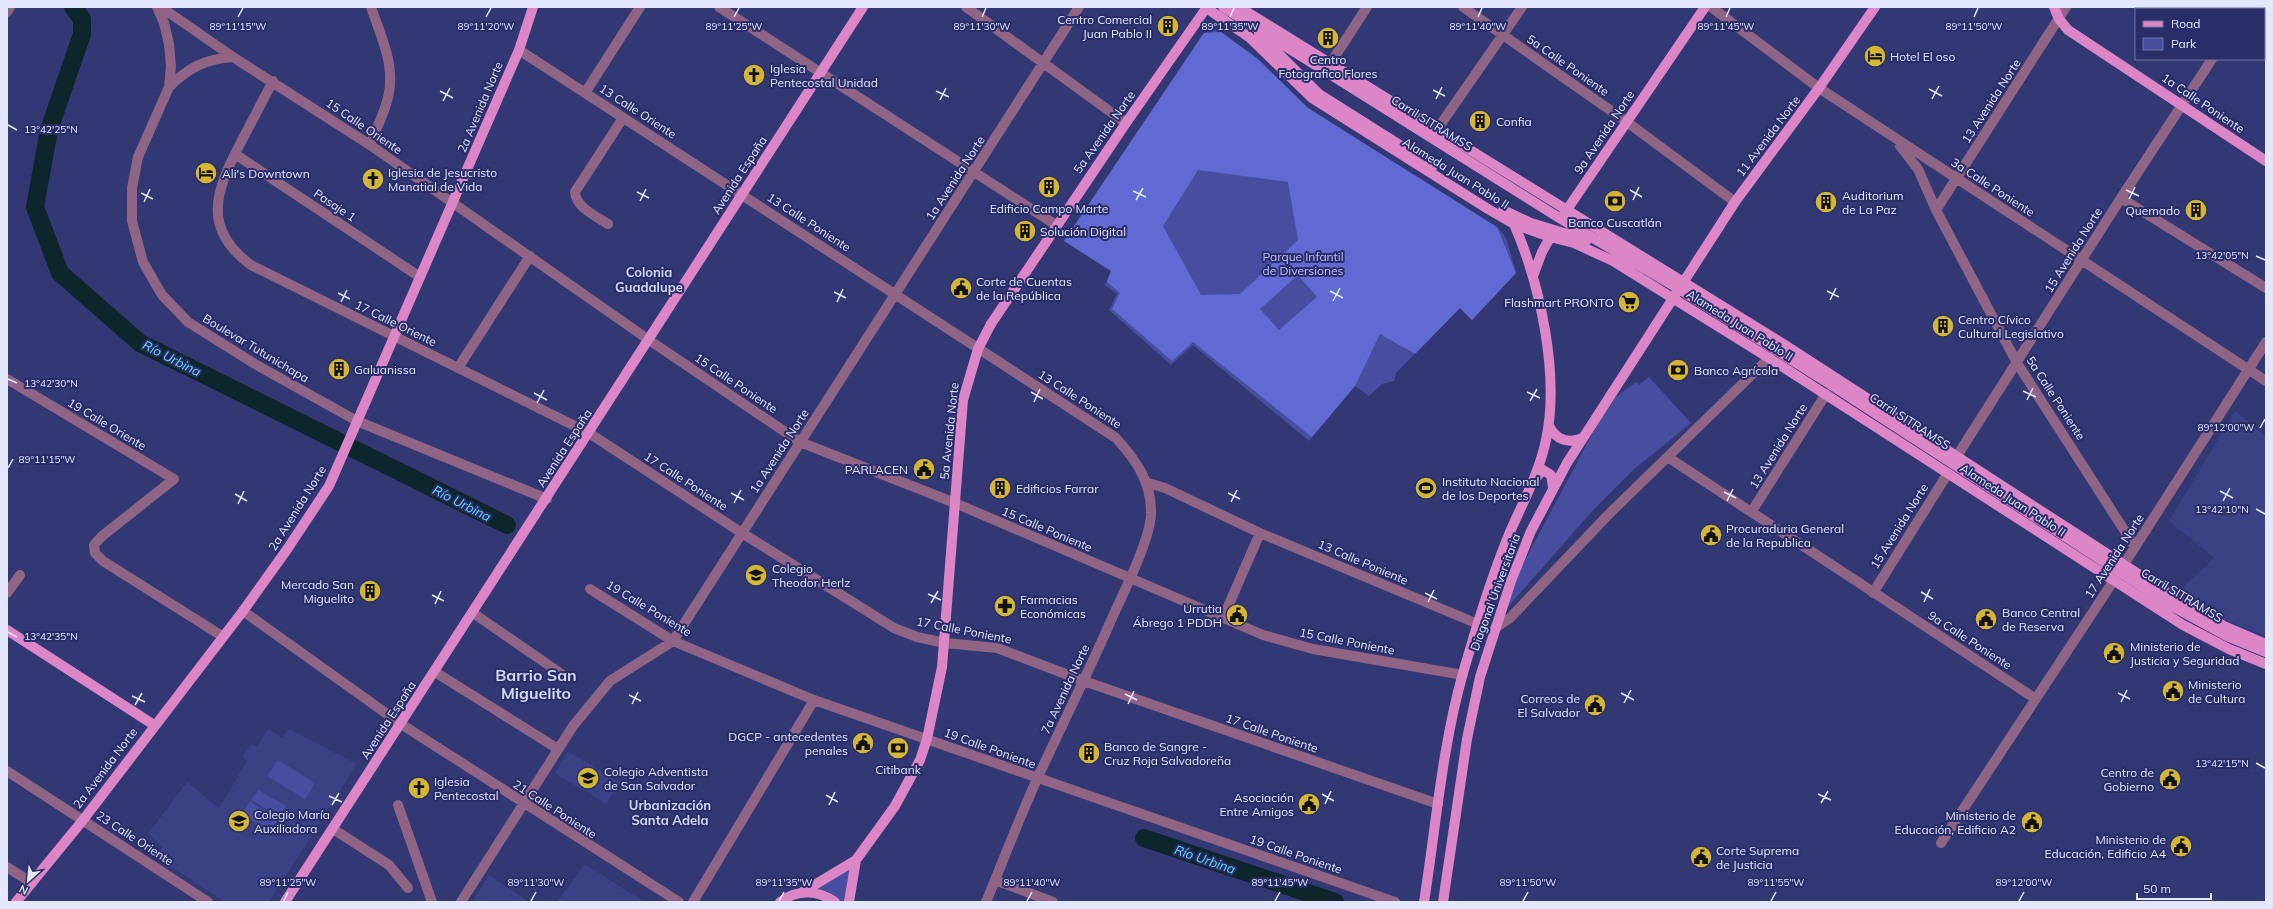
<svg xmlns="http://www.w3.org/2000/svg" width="2273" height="909" viewBox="0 0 2273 909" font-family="Mulish,sans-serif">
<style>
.built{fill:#3a4185}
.green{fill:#474ea0}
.forest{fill:#616ad2;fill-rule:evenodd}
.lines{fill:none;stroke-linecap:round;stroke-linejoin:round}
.river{stroke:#0e252b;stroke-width:18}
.minor{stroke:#8f6484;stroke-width:10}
.major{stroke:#dc85c7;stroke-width:10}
.major-bridge{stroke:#dc85c7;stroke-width:10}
.ticks{fill:none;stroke:#e2e7fd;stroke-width:1.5}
.labels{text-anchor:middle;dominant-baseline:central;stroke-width:4;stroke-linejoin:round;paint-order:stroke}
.poi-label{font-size:12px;fill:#e2e7fd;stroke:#292d68;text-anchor:start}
.street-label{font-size:12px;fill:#e2e7fd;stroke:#292d68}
.park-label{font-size:12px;fill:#b9c3f8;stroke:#292d68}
.neighbourhood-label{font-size:13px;font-weight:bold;fill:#d1d7f4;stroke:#292d68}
.water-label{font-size:13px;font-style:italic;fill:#62d9f5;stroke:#292d68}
.district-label{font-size:16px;font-weight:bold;fill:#d1d7f4;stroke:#292d68}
.ticks-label{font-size:10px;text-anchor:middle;fill:#e2e7fd;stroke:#292d68;stroke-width:4;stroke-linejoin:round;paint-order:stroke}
</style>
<rect width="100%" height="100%" fill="#323874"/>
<path class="built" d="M2235 411 2266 437V636L2220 618 2192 602 2178 592 2214 558 2169 521Z
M268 729 282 738 289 729 357 764 269 902H225L153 855 163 847 148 834 187 782 219 808 247 761 242 757 251 744 257 747Z
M568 751 620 783 606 804 555 773Z
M585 864 644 902H557Z
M489 875 529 902H472Z"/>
<path class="green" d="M1216 30 1251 53 1308 108 1499 229 1506 238 1516 273 1472 320 1460 308 1396 373 1394 381 1382 384 1369 396 1355 386 1309 441 1193 345 1171 365 1109 310 1117 294 1105 285 1111 271 1064 241 1202 35 1209 31Z
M1649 377 1691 423 1633 470 1594 509 1505 610 1516 577 1596 427 1616 397 1636 382 1639 385Z
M278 760 315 783 305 799 267 776Z
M258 790 286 806 280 817 251 800Z
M250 801 282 822 274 835 242 814Z
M851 865 847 902H840L817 889Z"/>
<path class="forest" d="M1221 32 1259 60 1308 108 1497 227 1516 273 1472 320 1460 308 1415 354 1380 334 1355 386 1312 437 1193 342 1172 361 1112 309 1120 293 1107 282 1111 271 1064 241 1204 33ZM1198 170 1288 182 1298 240 1240 294 1201 295 1163 226ZM1298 275 1317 297 1279 330 1260 309Z"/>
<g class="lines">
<path class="river" d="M73 7 82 19V34L49 130 35 207 60 273 140 343 507 525
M1144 838 1335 902"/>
<path class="minor" d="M157 7 164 23 169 44 171 66 169 87 138 157 132 188V221L143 262 162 295 188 322 255 364 357 421 547 499
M161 7 233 57 370 145 649 340 800 442 955 503 1263 635 1313 649 1463 675
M719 7 1056 225
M966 7 1126 123
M1463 7 1627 122 1735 202
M1711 7 1819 88 2266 381
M2244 9 2246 7
M7 12 10 7
M519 50 1116 438C1137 461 1152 483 1151 515 1149 544 1121 597 1109 625 1086 677 1061 727 1037 779 1019 819 1003 861 986 902
M1330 64 1367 7
M273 81C262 102 251 123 240 144 215 192 202 229 251 265L589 433 742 533 894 628 917 637 945 643 997 648 1084 681 1438 804
M169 87C188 68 205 59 233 57
M585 93 640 7
M1436 131 1522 7
M370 145C377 126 389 105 390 84 392 58 379 31 371 7
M1900 146 1918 169 1936 210 2017 363 2135 547
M235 154 420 277
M2121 198 2266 288
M1936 210 2066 7
M608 224C596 216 576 208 575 192L623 118
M458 368 530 256
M7 379 174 479 101 537 94 545 95 553 103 561 222 636
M1957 456 2121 198 2212 59
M1669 458 2036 699
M1148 483 1165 488 1260 533 1478 624
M1752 511 1826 394
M590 589 673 641 814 700 1395 902
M7 593 20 575
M1873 593 1948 473
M243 611 401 724 679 902
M473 613 563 675
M1223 618 1260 533
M1495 628 1510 618 1609 514 1769 358
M435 672 558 749
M7 771 208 902
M398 805 432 902
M333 829 389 865 408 888
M1941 843 2114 580 2266 342
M7 867 32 883
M995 880 1053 902
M461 902 573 726 610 681 673 641 1079 7
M693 902 814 700"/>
<path class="major" d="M1205 7 1249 37 1312 98 1488 209 1514 224 1550 237 1574 243 1613 261 1769 358 2183 625 2229 649 2266 664
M1223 7 1561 219 1679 289 1833 386 2172 606 2227 636 2266 652
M1239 7 1785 345 2163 590 2224 626 2266 644
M2054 7 2059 19 2068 30 2266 161
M1259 34 1319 94 1433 166
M1503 210 1531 223 1587 240
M1562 217 1705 7
M1533 276 1542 252 1553 232
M991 324 1126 123 1207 7
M1549 426C1556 440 1568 444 1583 438
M1535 479 1543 470 1551 475 1553 487
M7 630 154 725
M801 893 856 860 895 806 920 760 927 739 942 667 963 400 978 349
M16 902 83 820 243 611 288 548 329 486 519 50 533 7
M285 902 863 7
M780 902C798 889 818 890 835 902
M849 902 856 860
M1424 902C1436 826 1442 747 1463 673 1477 625 1491 578 1510 532 1523 502 1539 473 1546 440 1560 375 1540 284 1514 224
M1443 902 1467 739 1480 677 1511 581 1531 531 1567 463 1735 202 1819 88 1875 7"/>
<path class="major-bridge" d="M978 349 991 324"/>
</g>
<path class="ticks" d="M238 17 243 8M486 17 491 8M734 17 739 8M982 17 986 8M1230 17 1234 8M1478 17 1482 8M1726 17 1730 8M1974 17 1978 8M1929 89 1942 96M1433 90 1445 96M440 91 453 98M936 91 949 97M1436 99 1442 87M1932 99 1939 86M940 100 946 88M443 101 450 88M8 125 17 130M1630 190 1642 197M2126 190 2139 196M1133 191 1146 197M637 192 649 198M141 193 153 199M2129 199 2135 187M1136 200 1143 188M1633 200 1639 187M640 201 646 189M144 202 150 189M2256 256 2265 260M1330 291 1343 298M1827 291 1839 297M834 292 846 298M338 293 350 299M1830 300 1836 288M1333 301 1340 288M341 302 347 290M837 302 843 289M8 379 17 383M2023 391 2036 397M1031 392 1043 399M1527 392 1540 398M534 393 547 400M2027 400 2033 388M1530 401 1537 389M1034 402 1040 389M537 403 544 390M2260 428 2265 419M8 468 13 459M2220 491 2233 498M1724 492 1736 498M731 493 744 500M1228 493 1240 499M235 494 247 501M1727 501 1733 489M2223 501 2230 488M1231 502 1237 490M734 503 741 490M238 504 244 491M2256 509 2265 514M1921 592 1933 599M1425 593 1437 599M928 594 941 600M432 595 444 601M1428 602 1434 590M1924 602 1930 589M931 603 938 591M435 604 441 591M8 632 17 637M1621 693 1634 700M2118 693 2130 699M1125 694 1137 700M629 695 641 701M132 696 145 702M2121 702 2127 690M1624 703 1631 690M632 704 638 692M1128 704 1134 691M135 705 142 693M2256 763 2265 768M1322 794 1334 801M1818 794 1831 800M826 795 838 802M329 796 342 802M1821 803 1828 791M1325 804 1331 791M332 805 339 793M829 805 835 792M284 901 288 892M531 901 536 892M779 901 784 892M1027 901 1032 892M1275 901 1280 892M1523 901 1528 892M1771 901 1776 892M2019 901 2024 892"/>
<defs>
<g id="building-disc" transform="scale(1.15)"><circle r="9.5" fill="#d3b635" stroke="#292d68"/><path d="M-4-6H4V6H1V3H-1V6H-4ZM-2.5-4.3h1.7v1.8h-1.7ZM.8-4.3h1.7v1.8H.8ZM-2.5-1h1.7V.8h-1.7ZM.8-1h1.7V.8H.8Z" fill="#111"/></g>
<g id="hotel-disc" transform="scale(1.15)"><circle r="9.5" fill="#d3b635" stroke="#292d68"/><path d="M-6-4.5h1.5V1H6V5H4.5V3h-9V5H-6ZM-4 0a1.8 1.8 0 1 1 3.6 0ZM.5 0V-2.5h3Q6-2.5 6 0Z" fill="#111"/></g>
<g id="church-disc" transform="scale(1.15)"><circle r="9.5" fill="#d3b635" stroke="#292d68"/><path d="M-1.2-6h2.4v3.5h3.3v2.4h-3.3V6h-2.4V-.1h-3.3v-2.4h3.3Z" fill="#111"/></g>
<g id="bank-disc" transform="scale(1.15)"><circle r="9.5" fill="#d3b635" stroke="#292d68"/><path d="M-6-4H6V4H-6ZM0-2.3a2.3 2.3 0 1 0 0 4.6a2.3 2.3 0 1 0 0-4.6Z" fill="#111"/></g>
<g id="civic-disc" transform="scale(1.15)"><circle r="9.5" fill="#d3b635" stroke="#292d68"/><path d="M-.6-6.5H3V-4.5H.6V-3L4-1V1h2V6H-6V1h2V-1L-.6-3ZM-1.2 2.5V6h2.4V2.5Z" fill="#111"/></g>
<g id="supermarket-disc" transform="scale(1.15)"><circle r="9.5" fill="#d3b635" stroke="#292d68"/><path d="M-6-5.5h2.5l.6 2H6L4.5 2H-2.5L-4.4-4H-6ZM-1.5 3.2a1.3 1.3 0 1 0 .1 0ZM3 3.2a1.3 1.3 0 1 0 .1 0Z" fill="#111"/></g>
<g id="stadium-disc" transform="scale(1.15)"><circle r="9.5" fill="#d3b635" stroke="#292d68"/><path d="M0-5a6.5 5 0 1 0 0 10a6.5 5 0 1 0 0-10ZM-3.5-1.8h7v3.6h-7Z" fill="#111"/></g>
<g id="school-disc" transform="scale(1.15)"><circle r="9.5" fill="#d3b635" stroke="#292d68"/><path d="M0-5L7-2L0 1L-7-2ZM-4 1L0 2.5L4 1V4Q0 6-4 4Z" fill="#111"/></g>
<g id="pharmacy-disc" transform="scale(1.15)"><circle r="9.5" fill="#d3b635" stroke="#292d68"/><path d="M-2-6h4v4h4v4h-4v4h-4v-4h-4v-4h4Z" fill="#111"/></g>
</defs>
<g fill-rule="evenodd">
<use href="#building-disc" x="1168" y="26"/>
<use href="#building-disc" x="1328" y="38"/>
<use href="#hotel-disc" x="1875" y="56"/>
<use href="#church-disc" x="754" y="75"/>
<use href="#building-disc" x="1480" y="121"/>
<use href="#hotel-disc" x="206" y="173"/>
<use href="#church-disc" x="373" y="179"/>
<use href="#building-disc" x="1049" y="187"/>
<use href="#bank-disc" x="1615" y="201"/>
<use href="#building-disc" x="1826" y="202"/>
<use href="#building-disc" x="2196" y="210"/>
<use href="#building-disc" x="1025" y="231"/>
<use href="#civic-disc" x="961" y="288"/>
<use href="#supermarket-disc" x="1629" y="302"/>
<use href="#building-disc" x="1943" y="326"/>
<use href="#building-disc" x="339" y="369"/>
<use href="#bank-disc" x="1678" y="370"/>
<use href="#civic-disc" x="924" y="469"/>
<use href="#building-disc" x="1000" y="488"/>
<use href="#stadium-disc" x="1426" y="488"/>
<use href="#civic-disc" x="1711" y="535"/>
<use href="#school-disc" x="756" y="575"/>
<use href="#building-disc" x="370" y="591"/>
<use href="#pharmacy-disc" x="1005" y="606"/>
<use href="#civic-disc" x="1237" y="615"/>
<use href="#civic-disc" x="1986" y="619"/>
<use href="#civic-disc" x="2114" y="653"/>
<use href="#civic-disc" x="2173" y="691"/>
<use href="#civic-disc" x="1595" y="705"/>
<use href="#civic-disc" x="863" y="743"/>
<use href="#bank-disc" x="898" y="748"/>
<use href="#building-disc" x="1089" y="753"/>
<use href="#school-disc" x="588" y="778"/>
<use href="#civic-disc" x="2170" y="779"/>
<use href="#church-disc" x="419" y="788"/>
<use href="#civic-disc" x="1309" y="804"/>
<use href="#school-disc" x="239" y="821"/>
<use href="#civic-disc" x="2032" y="822"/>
<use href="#civic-disc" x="2181" y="846"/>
<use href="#civic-disc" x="1701" y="857"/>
</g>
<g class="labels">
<g class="poi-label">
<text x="1152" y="19" text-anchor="end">Centro Comercial<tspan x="1152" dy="14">Juan Pablo II</tspan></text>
<text x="1890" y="56">Hotel El oso</text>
<text x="1328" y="59" text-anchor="middle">Centro<tspan x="1328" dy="14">Fotografico Flores</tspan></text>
<text x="770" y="68">Iglesia<tspan x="770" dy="14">Pentecostal Unidad</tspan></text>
<text x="1496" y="121">Confia</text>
<text x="388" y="172">Iglesia de Jesucristo<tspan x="388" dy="14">Manatial de Vida</tspan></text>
<text x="222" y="173">Ali's Downtown</text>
<text x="1842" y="195">Auditorium<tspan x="1842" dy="14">de La Paz</tspan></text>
<text x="1049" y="208" text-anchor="middle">Edificio Campo Marte</text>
<text x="2180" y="210" text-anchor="end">Quemado</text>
<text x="1615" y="222" text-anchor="middle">Banco Cuscatlán</text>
<text x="1040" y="231">Solución Digital</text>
<text x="976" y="281">Corte de Cuentas<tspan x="976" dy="14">de la República</tspan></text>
<text x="1614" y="302" text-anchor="end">Flashmart PRONTO</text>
<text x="1958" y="319">Centro Cívico<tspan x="1958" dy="14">Cultural Legislativo</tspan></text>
<text x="354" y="369">Galuanissa</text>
<text x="1694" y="370">Banco Agrícola</text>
<text x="908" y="469" text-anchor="end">PARLACEN</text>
<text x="1442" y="481">Instituto Nacional<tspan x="1442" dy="14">de los Deportes</tspan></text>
<text x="1016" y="488">Edificios Farrar</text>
<text x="1726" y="528">Procuraduria General<tspan x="1726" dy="14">de la Republica</tspan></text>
<text x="772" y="568">Colegio<tspan x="772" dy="14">Theodor Herlz</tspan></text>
<text x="354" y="584" text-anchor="end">Mercado San<tspan x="354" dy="14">Miguelito</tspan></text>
<text x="1020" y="599">Farmacias<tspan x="1020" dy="14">Económicas</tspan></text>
<text x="1222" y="608" text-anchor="end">Urrutia<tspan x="1222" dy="14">Ábrego 1 PDDH</tspan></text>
<text x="2002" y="612">Banco Central<tspan x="2002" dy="14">de Reserva</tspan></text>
<text x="2130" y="646">Ministerio de<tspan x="2130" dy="14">Justicia y Seguridad</tspan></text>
<text x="2188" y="684">Ministerio<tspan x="2188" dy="14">de Cultura</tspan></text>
<text x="1580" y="698" text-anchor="end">Correos de<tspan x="1580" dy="14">El Salvador</tspan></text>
<text x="848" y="736" text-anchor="end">DGCP - antecedentes<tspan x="848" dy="14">penales</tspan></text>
<text x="1104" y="746">Banco de Sangre -<tspan x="1104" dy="14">Cruz Roja Salvadoreña</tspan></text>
<text x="898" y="769" text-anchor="middle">Citibank</text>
<text x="604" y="771">Colegio Adventista<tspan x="604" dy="14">de San Salvador</tspan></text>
<text x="2154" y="772" text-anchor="end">Centro de<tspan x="2154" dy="14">Gobierno</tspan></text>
<text x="434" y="781">Iglesia<tspan x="434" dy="14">Pentecostal</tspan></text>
<text x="1294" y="797" text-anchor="end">Asociación<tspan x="1294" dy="14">Entre Amigos</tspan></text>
<text x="254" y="814">Colegio María<tspan x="254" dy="14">Auxiliadora</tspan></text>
<text x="2016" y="815" text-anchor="end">Ministerio de<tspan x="2016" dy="14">Educación, Edificio A2</tspan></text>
<text x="2166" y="839" text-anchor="end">Ministerio de<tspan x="2166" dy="14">Educación, Edificio A4</tspan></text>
<text x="1716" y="850">Corte Suprema<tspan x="1716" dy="14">de Justicia</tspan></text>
</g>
<g class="street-label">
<text transform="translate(1568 65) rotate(35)">5a Calle Poniente</text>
<text transform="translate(1991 101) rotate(-57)">13 Avenida Norte</text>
<text transform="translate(2203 103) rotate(34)">1a Calle Poniente</text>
<text transform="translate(480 107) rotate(-67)">2a Avenida Norte</text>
<text transform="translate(638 111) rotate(33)">13 Calle Oriente</text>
<text transform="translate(1432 123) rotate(32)">Carril SITRAMSS</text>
<text transform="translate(364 126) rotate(34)">15 Calle Oriente</text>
<text transform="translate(1104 132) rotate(-55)">5a Avenida Norte</text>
<text transform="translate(1604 132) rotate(-56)">9a Avenida Norte</text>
<text transform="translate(1768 136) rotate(-53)">11 Avenida Norte</text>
<text transform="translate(1456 173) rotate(32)">Alameda Juan Pablo II</text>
<text transform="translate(739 175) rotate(-57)">Avenida España</text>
<text transform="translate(955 178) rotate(-57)">1a Avenida Norte</text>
<text transform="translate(1993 187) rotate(33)">3a Calle Poniente</text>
<text transform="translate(335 205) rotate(34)">Pasaje 1</text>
<text transform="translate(809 222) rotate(33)">13 Calle Poniente</text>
<text transform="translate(2073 250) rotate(-58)">15 Avenida Norte</text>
<text transform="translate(396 323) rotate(26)">17 Calle Oriente</text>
<text transform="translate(1740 325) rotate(32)">Alameda Juan Pablo II</text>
<text transform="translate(256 348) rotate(31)">Boulevar Tutunichapa</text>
<text transform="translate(736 383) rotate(34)">15 Calle Poniente</text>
<text transform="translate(2056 398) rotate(57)">5a Calle Poniente</text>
<text transform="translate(1080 399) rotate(33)">13 Calle Poniente</text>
<text transform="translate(1910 421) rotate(33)">Carril SITRAMSS</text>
<text transform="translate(107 424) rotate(31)">19 Calle Oriente</text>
<text transform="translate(949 431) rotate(-84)">5a Avenida Norte</text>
<text transform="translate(1778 446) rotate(-58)">13 Avenida Norte</text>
<text transform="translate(564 448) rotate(-57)">Avenida España</text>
<text transform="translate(779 451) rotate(-57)">1a Avenida Norte</text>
<text transform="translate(686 481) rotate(33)">17 Calle Poniente</text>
<text transform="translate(2013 500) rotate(33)">Alameda Juan Pablo II</text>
<text transform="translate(297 508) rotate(-58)">2a Avenida Norte</text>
<text transform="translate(1899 526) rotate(-58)">15 Avenida Norte</text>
<text transform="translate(1047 529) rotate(23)">15 Calle Poniente</text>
<text transform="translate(2114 556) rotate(-57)">17 Avenida Norte</text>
<text transform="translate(1363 562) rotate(23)">13 Calle Poniente</text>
<text transform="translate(1495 592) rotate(-70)">Diagonal Universitaria</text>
<text transform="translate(2182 595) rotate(31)">Carril SITRAMSS</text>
<text transform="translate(649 608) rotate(31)">19 Calle Poniente</text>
<text transform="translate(964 630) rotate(11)">17 Calle Poniente</text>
<text transform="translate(1970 640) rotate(33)">9a Calle Poniente</text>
<text transform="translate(1347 641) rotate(11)">15 Calle Poniente</text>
<text transform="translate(1065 689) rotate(-65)">7a Avenida Norte</text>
<text transform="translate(388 720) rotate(-57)">Avenida España</text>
<text transform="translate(1272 733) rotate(19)">17 Calle Poniente</text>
<text transform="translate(990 748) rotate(20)">19 Calle Poniente</text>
<text transform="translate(105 768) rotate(-53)">2a Avenida Norte</text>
<text transform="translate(555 809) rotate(33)">21 Calle Poniente</text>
<text transform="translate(135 838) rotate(33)">23 Calle Oriente</text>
<text transform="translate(1296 854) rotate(19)">19 Calle Poniente</text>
</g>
<g class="park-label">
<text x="1303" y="256">Parque Infantil<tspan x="1303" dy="14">de Diversiones</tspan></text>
</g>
<g class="neighbourhood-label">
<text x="649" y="272">Colonia<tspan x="649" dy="15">Guadalupe</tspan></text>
<text x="670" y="805">Urbanización<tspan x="670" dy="15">Santa Adela</tspan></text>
</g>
<g class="water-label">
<text transform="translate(172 358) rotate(27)">Río Urbina</text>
<text transform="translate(462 503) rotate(27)">Río Urbina</text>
<text transform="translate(1205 859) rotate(19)">Río Urbina</text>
</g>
<g class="district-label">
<text x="536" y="675">Barrio San<tspan x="536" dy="18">Miguelito</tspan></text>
</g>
</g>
<g class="ticks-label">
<text x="238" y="30">89°11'15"W</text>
<text x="486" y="30">89°11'20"W</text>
<text x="734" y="30">89°11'25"W</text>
<text x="982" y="30">89°11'30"W</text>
<text x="1230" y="30">89°11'35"W</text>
<text x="1478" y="30">89°11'40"W</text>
<text x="1726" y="30">89°11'45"W</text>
<text x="1974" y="30">89°11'50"W</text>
<text x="51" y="133">13°42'25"N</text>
<text x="2222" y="259">13°42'05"N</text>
<text x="51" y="387">13°42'30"N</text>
<text x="2226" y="431">89°12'00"W</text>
<text x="47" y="463">89°11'15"W</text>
<text x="2222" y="513">13°42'10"N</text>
<text x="51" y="640">13°42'35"N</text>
<text x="2222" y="767">13°42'15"N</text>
<text x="288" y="886">89°11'25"W</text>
<text x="536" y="886">89°11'30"W</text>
<text x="784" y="886">89°11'35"W</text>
<text x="1032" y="886">89°11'40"W</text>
<text x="1280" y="886">89°11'45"W</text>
<text x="1528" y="886">89°11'50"W</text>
<text x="1776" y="886">89°11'55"W</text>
<text x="2024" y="886">89°12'00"W</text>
</g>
<rect width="2273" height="909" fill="none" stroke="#e2e7fd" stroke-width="16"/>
<rect x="2135" y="8" width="130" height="52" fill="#292d68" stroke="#7377a4"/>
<rect x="2143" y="21" width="20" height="6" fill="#dc85c7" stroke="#7377a4"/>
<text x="2171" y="28" font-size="12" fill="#e2e7fd">Road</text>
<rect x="2143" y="38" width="20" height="12" fill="#474ea0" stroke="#7377a4"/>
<text x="2171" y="48" font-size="12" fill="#e2e7fd">Park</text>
<g transform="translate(28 881) rotate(207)" stroke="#292d68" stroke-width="3" paint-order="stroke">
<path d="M0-3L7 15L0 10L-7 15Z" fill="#e2e7fd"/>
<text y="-6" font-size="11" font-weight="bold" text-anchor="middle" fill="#e2e7fd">N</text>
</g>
<path d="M2137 893v6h74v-6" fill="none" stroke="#e2e7fd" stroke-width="2"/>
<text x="2143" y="893" font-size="12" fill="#e2e7fd" stroke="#292d68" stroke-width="3" paint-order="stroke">50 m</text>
</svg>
